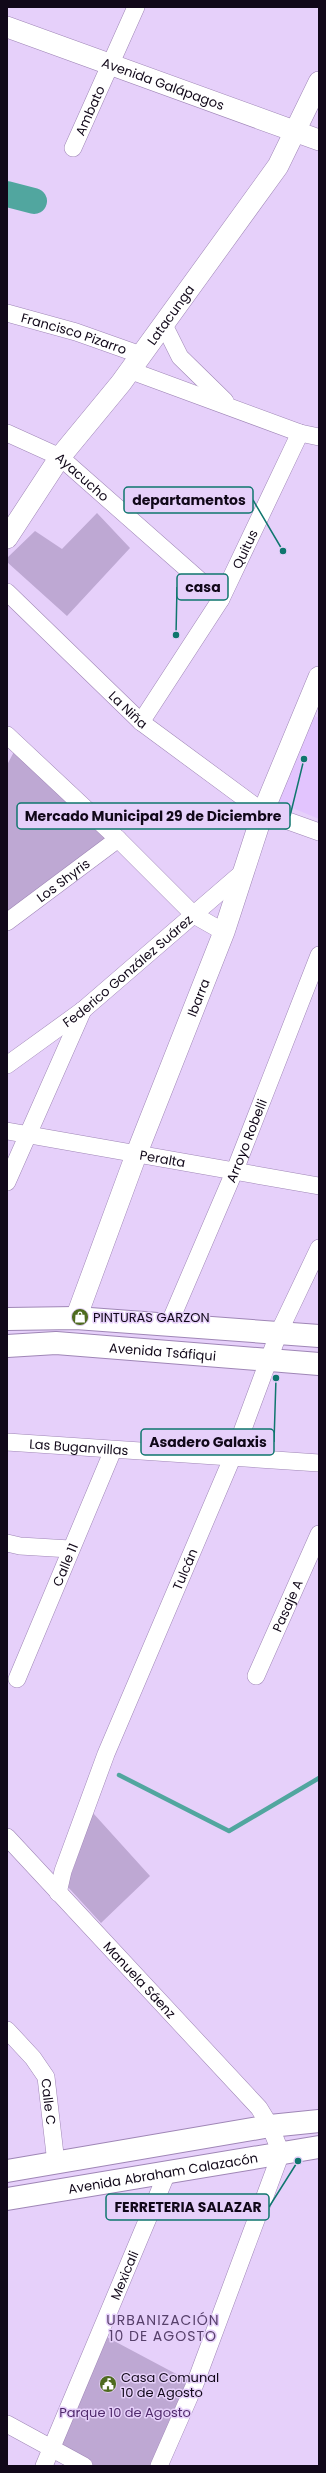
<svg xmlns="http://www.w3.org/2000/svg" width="326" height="2473" viewBox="0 0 326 2473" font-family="Poppins,sans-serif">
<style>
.built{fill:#e2c4fe}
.green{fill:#bea8d3}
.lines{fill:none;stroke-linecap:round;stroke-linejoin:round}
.stream{stroke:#51a69f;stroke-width:4.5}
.river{stroke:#51a69f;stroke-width:26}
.minor-casing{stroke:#9f86b6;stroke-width:18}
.tertiary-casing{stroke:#9f86b6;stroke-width:22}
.secondary-casing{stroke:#9f86b6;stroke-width:24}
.minor{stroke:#fff;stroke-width:17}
.tertiary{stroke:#fff;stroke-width:21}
.secondary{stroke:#fff;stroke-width:22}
.labels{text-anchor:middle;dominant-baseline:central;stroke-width:3;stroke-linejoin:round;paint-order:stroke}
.street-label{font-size:13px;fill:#110819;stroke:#e6d0fa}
.poi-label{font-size:13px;fill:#110819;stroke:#e6d0fa;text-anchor:start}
.park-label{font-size:13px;fill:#502a6c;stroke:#e6d0fa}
.neighbourhood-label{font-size:14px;letter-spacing:1px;fill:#57406b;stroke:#e6d0fa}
.leader{fill:none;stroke:#0f766e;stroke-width:1.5}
.callout-dot{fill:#0f766e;stroke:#e6d0fa;stroke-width:1.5}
.callout{fill:#e6d0fa;stroke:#0f766e;stroke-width:1.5}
.callout-label{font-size:14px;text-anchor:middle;font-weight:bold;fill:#110819}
</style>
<rect width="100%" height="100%" fill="#e6d0fa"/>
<path class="built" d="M312,715L319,718V819L271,799Z"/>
<path class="green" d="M97,513L130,548L67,616L7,562V558L35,531L62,549Z
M18,744L118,839L7,922V765Z
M93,1813L150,1876L101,1923L67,1886Z
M101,2334L195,2384L159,2466H84L51,2448Z"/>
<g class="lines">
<path class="stream" d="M119,1775L229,1831L319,1778"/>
<path class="river" d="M7,194L34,201"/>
<g class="minor-casing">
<g id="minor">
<path id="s1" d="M73,148L136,7"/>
<path id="s2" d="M7,313L76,332L141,355"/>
<path d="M164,325L180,357L225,401"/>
<path d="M129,370L300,433L319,437"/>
<path id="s3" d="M7,433L60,457L221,599"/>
<path id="s4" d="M7,592L141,722L263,812L319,832"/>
<path id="s5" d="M141,722L221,599L300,433"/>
<path d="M7,735L118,839L194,915L224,932"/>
<path id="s6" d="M7,922L118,839"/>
<path id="s7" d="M7,1065L83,1010L243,872"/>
<path id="s8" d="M7,1131L319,1186"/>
<path d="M7,1182L83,1010"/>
<path id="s9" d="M169,1324L235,1170L319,955"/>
<path id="s10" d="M7,1442L319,1463"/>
<path d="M7,1543L20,1546L70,1549"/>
<path id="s11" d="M256,1676L319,1534"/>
<path id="s12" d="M17,1679L113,1450"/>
<path id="s13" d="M7,1837L259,2108L270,2126L281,2153L195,2384L159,2466"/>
<path id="s14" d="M58,1893L63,1871L106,1754L233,1456L279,1332L319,1248"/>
<path id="s15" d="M7,2030L33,2058L46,2077L56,2163"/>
<path d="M7,2424L84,2466"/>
<path id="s16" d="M44,2466L167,2173"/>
</g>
</g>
<g class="tertiary-casing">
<g id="tertiary">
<path id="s17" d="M7,27L319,140"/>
<path id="s18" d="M7,538L60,457L121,383L278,166L319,82"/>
<path id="s19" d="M76,1318L136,1155L224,932L263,812L319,677"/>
</g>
</g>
<g class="secondary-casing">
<g id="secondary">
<path d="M7,1319L76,1318L319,1336"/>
<path id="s20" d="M7,1346L56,1343L319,1364"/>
<path d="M7,2171L270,2126L319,2121"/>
<path id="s21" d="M7,2199L319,2147"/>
</g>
</g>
<use href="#minor" class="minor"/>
<use href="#tertiary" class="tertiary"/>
<use href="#secondary" class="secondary"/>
</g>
<defs>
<g id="shop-disc" transform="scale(0.9)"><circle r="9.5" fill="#4e6b1f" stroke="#e6d0fa"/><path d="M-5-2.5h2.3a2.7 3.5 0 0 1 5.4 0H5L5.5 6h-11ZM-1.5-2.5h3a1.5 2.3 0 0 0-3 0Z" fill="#fff"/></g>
<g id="civic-disc" transform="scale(0.9)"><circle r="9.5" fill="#4e6b1f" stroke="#e6d0fa"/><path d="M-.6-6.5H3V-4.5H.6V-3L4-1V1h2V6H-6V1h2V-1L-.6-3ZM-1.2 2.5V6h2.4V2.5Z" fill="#fff"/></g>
</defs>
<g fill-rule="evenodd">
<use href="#shop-disc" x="80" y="1317"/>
<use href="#civic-disc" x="108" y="2384"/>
</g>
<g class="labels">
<g class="street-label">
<text stroke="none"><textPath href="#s17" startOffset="166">Avenida Galápagos</textPath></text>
<text stroke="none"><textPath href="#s1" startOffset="41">Ambato</textPath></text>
<text stroke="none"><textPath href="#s18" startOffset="277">Latacunga</textPath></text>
<text stroke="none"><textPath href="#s2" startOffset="70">Francisco Pizarro</textPath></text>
<text stroke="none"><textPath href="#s3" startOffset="88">Ayacucho</textPath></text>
<text stroke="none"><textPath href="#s5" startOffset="202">Quitus</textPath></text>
<text stroke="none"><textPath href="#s4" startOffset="169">La Niña</textPath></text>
<text stroke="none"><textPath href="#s6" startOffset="70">Los Shyris</textPath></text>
<text stroke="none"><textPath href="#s7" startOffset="153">Federico González Suárez</textPath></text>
<text stroke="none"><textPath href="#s19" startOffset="343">Ibarra</textPath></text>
<text stroke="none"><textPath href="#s9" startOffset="199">Arroyo Robelli</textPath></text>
<text stroke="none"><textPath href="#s8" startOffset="158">Peralta</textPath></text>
<text stroke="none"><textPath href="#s20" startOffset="156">Avenida Tsáfiqui</textPath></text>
<text stroke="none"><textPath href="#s10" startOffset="72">Las Buganvillas</textPath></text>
<text stroke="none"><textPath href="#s12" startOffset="124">Calle 11</textPath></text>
<text stroke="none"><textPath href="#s14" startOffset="348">Tulcán</textPath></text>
<text stroke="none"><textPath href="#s11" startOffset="77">Pasaje A</textPath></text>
<text stroke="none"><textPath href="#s13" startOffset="195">Manuela Sáenz</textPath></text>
<text stroke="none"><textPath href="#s15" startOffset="86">Calle C</textPath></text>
<text stroke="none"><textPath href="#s21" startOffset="158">Avenida Abraham Calazacón</textPath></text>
<text stroke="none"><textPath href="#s16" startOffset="207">Mexicali</textPath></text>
</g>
<g class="poi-label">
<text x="93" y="1317">PINTURAS GARZON</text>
<text x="121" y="2377">Casa Comunal<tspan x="121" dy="15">10 de Agosto</tspan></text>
</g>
<g class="park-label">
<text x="125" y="2412">Parque 10 de Agosto</text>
</g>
<g class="neighbourhood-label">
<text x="163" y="2320">URBANIZACIÓN<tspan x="163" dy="16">10 DE AGOSTO</tspan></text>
</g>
</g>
<path class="leader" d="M283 551L253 500M176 635L177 587M304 759L290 816M276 1378L274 1442M298 2161L269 2207"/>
<g class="callout-dot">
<circle cx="283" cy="551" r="4"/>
<circle cx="176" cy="635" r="4"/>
<circle cx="304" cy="759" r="4"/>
<circle cx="276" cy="1378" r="4"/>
<circle cx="298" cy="2161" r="4"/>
</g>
<g class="callout">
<rect x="124" y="487" width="129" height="26" rx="4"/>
<rect x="177" y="574" width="51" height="26" rx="4"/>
<rect x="17" y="803" width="273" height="26" rx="4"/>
<rect x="141" y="1429" width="133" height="26" rx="4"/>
<rect x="106" y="2194" width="163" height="26" rx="4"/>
</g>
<g class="callout-label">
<text x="189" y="505">departamentos</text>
<text x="203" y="592">casa</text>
<text x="153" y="821">Mercado Municipal 29 de Diciembre</text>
<text x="208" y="1447">Asadero Galaxis</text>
<text x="188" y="2212">FERRETERIA SALAZAR</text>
</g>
<rect width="326" height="2473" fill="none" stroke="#110819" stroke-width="16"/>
</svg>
